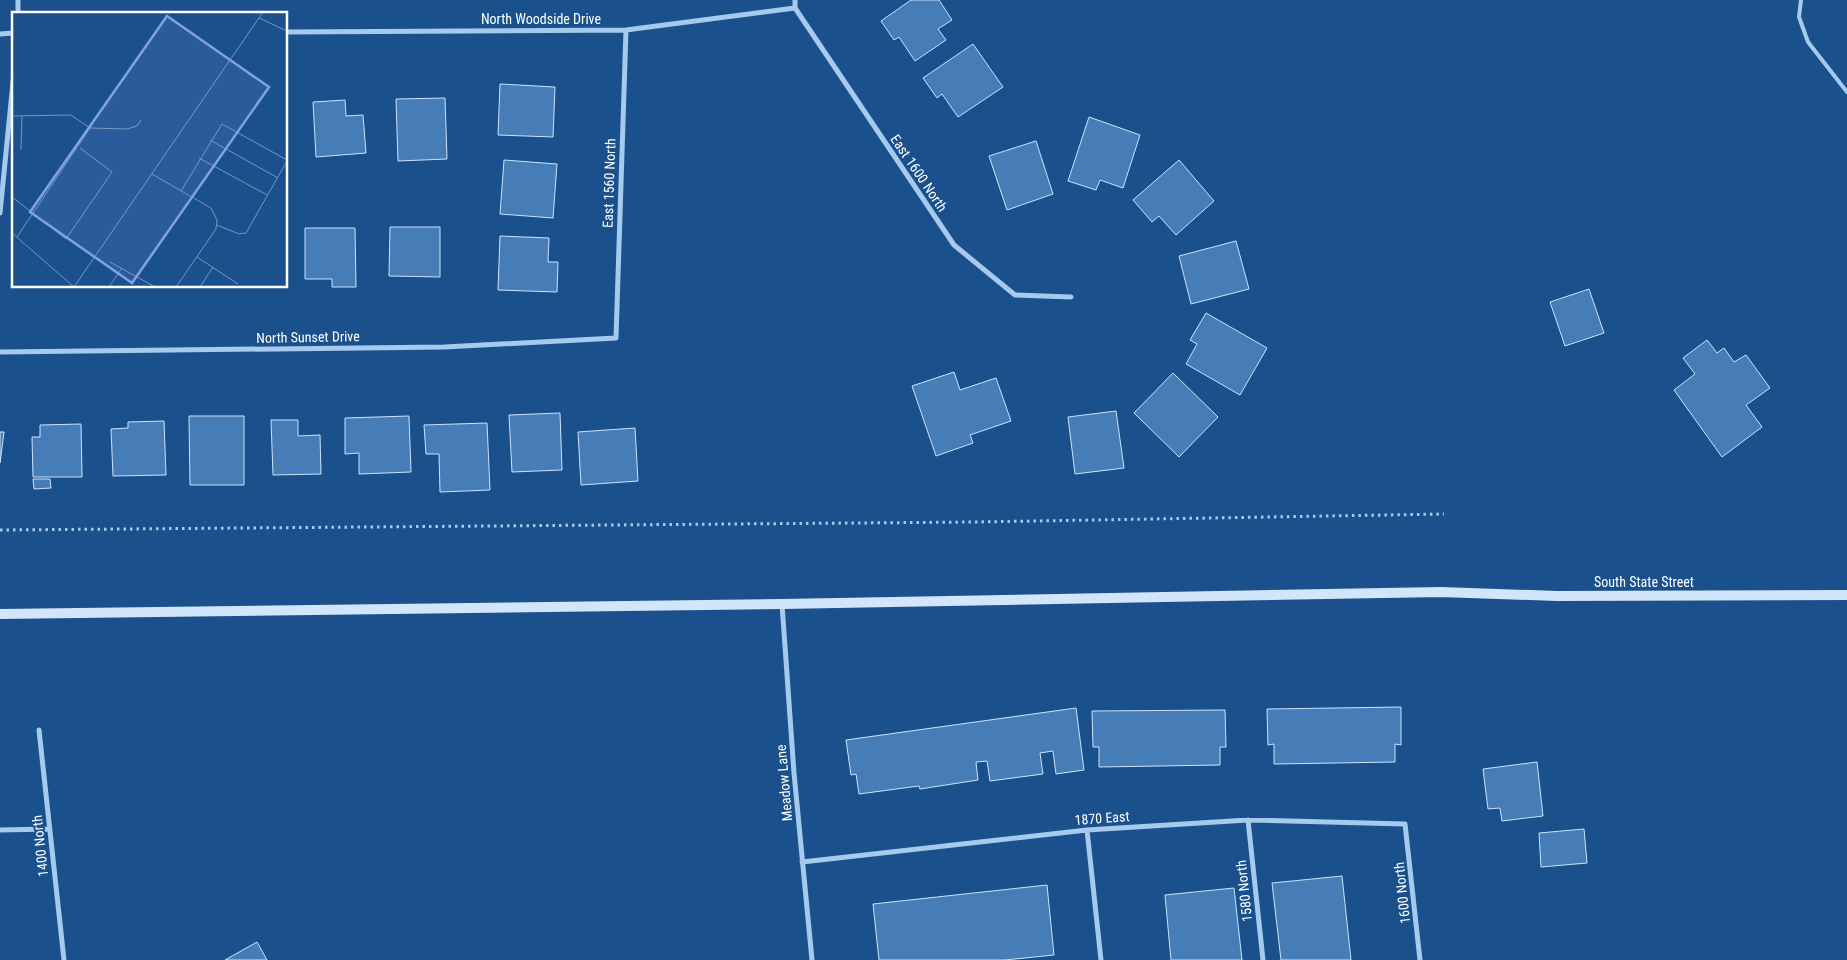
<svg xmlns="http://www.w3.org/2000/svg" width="1847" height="960" viewBox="0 0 1847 960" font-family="'Roboto Condensed',sans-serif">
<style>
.building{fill:#477db7;stroke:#cce3fa}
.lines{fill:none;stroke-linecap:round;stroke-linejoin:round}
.path{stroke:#a6c9ee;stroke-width:3;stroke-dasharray:2.5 4;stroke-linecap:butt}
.service{stroke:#a6c9ee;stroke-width:4}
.minor{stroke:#a6c9ee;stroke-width:5}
.secondary{stroke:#d3e5fa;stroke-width:10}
.labels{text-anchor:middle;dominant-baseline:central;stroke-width:4;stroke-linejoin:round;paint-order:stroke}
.street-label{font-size:14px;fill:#fff;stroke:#1a518d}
.inset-road{fill:none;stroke:#7697bb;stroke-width:1}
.view{fill:#839eea;fill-opacity:0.15;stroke:#839eea;stroke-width:2.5}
.inset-edge{fill:none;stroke:#fff;stroke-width:2.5}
</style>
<rect width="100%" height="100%" fill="#1a518d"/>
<path class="building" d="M911,0H939L952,20L938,29L946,40L915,61L899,37L894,40L881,21Z
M973,44L1003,87L958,117L942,94L937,98L923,78Z
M500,84L555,87L553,137L498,135Z
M445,98L447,159L398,161L396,99Z
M345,100L346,116L363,115L366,153L316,157L313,102Z
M1089,117L1140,135L1123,188L1100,180L1096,190L1068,181Z
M1036,141L1053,194L1007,210L989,156Z
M504,160L557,164L553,218L500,214Z
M1179,160L1214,201L1176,235L1159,216L1152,222L1133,200Z
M390,227H440V277L389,276Z
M305,228H355L356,287H332V279H305Z
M500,236L549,238L548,262H558L557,292L498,290Z
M1236,241L1249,289L1191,304L1179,256Z
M1589,289L1604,333L1565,346L1550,302Z
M1206,313L1267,348L1240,395L1186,364L1197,344L1190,340Z
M1707,340L1717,353L1724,348L1734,362L1746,355L1770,388L1746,405L1762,427L1722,457L1674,390L1695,374L1683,358Z
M954,372L960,390L996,378L1011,421L970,435L973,443L936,456L912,386Z
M1173,373L1218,417L1179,457L1134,413Z
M1116,411L1124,468L1075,474L1068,417Z
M560,413L562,470L512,472L509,415Z
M189,416H244V485H190Z
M409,416L411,472L359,474V453L345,454V418Z
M271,420H298V436L320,435L321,474L273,475Z
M164,421L166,475L113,476L111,429L128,428V422Z
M487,423L490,490L440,492L439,454H426L424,425Z
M81,424L82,477H33L32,437H40V425Z
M635,428L638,481L581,485L578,432Z
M0,432H4L0,463Z
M33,479H50L51,488L34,489Z
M1401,707V745L1395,744V762L1274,764V744L1268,745L1267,709Z
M1076,708L1084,770L1056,774L1053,751L1040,753L1043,774L990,781L987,761L976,762L978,780L920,789L919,786L859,794L856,774L851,775L846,740Z
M1225,710L1226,747H1220V765L1099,767V747H1093L1092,711Z
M1537,762L1543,816L1502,821L1500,808L1488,809L1483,769Z
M1584,829L1587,863L1541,867L1539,833Z
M1342,876L1351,960H1281L1272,883Z
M1047,885L1054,955L1005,960H879L873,904Z
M1234,888L1242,960H1171L1165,895Z
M257,942L267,960H225Z"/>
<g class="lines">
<path class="path" d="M0,530L976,522L1444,514"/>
<path class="service" d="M1801,0L1799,17L1808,42L1847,92"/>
<path class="minor" d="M18,0V14
M795,0V8L954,245L1015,295L1071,297
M286,32L626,30L795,8
M0,34L14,33
M0,213L14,72
M0,352L444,347L616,338L626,30
M782,604L794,773L812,960
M39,730L64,960
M1248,820L1263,960
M0,830L50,829
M1087,830L1101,960
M802,862L1087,830L1248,820L1405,824L1420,960"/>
<path class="secondary" d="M0,614L782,604L1441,592L1557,596L1847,595"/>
</g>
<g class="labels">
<g class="street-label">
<text x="541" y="19">North Woodside Drive</text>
<text transform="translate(919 173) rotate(56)">East 1600 North</text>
<text transform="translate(609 183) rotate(-88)">East 1560 North</text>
<text transform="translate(308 337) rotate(-1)">North Sunset Drive</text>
<text x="1644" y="582">South State Street</text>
<text transform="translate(784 783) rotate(-95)">Meadow Lane</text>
<text transform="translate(1102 818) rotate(-4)">1870 East</text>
<text transform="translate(40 846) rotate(-96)">1400 North</text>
<text transform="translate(1244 891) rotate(-96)">1580 North</text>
<text transform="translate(1402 893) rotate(-96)">1600 North</text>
</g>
</g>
<g transform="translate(12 12)">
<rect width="275" height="275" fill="#1a518d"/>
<path class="inset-road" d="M247,6L275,19M0,104L59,103L78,116L115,117L125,114L129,108M198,128L266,166M9,138L10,104M187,146L255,183M140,162L199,196L205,208L204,217L164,275M169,179L210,112L275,148M0,185L54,227L100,160L68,136M205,213L227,222L234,221L275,149M0,221L62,275M5,225L78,116M185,245L226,272M98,250L143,275M62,275L251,0M97,275L110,256M188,275L201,255"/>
<path class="view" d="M155,4L257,75L120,271L18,200Z"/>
<rect width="275" height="275" class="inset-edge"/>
</g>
</svg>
